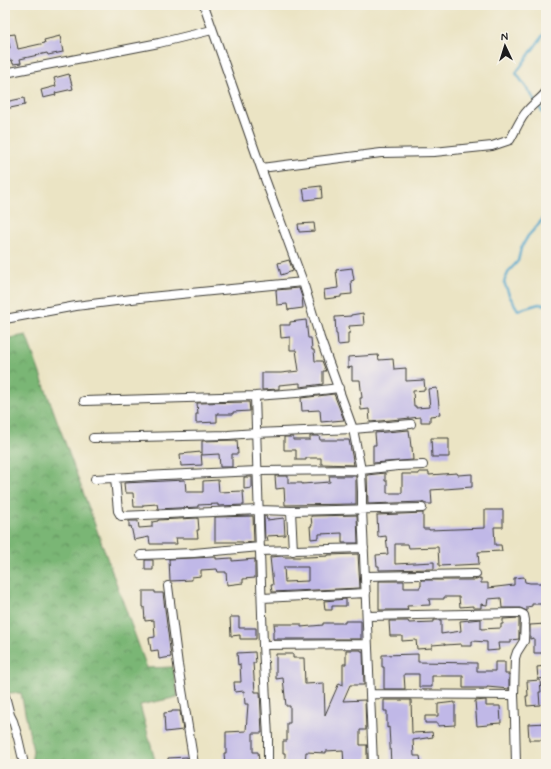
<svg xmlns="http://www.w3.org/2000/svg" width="551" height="769" viewBox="0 0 551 769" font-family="Mynerve,sans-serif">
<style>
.forest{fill:url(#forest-crowns);stroke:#4b6948}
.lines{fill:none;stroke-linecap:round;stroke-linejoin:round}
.stream{stroke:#4ea4ca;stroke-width:2.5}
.building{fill:#c0b8e7;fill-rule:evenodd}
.street-casing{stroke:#3b3a35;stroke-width:10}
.street{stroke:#fff;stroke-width:8}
</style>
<defs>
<pattern id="forest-crowns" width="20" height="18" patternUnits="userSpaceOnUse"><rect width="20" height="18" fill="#7ab675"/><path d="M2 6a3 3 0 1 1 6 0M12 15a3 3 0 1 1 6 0" fill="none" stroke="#63935f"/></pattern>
</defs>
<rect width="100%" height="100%" fill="#f7f3e8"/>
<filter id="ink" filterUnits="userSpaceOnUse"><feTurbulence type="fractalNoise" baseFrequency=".025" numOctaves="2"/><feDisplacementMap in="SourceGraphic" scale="8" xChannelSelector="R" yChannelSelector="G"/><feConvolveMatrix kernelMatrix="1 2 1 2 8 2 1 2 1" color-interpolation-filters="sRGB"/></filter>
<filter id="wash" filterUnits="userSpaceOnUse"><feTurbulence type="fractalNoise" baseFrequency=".012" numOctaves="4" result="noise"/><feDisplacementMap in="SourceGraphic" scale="16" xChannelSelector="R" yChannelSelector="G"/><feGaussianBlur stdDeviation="0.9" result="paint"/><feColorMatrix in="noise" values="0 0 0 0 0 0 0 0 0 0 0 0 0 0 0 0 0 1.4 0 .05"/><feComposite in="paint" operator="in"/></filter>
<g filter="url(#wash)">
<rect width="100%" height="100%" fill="#ebe4c4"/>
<path class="forest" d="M26,335L147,668L173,667L178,697L140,705L156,764H31L33,751L21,693H5V339Z"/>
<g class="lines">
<path class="stream" d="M546,31L516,73L533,97L546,118
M546,213L539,224L528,236L521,248L518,261L509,271L504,282L510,297L518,310L539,304L546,305"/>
</g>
<g id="blocks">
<path class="building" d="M15,34L18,49L45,43L44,40L60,36L63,52L48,55L47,53L20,59L21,63L13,64L12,60L5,61V49L10,48L7,35Z
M69,74L73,89L55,93L56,95L43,98L41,90L56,86L54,78Z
M24,98L25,105L5,109V102Z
M321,186L322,198L305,200L303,188Z
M314,223L315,231L299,232L298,224Z
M289,260L293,271L281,275L278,263Z
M352,268L354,280L351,281L352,294L341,295V297L325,299L324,290L338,288L336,270Z
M299,288L302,297L303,308L288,310L287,304L277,305L276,290Z
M363,313L364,325L349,326L350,333H348V344L338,345L337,334H336L335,317L351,316V315Z
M306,320L308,338H311L312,350H314L315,361H322L326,371H323V384L300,387V383L279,385V389L262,390V373H281L299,371L296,350H290V337L281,338L280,325H290V322Z
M378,355L379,360L393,359L394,369L406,368V381L424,380L425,390L413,391L414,406H416V408L430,407L428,389L437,388L440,415L430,416V422H421V417L370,422L369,409L361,410L360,398H362L360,380H352V367L348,368V357Z
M334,394L344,420L321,422L320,410L302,411L301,398Z
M249,402L250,411L233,412V414H217V422L196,423V414H198L197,403Z
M409,430L411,447H412L413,460L373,463V445H376L375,433Z
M310,436H319L320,440H349L354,465L321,464V458H306V460H296V450H284V437H293V440H310Z
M431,438H449V457H432Z
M237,440L238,454H232V467H220L219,454L202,455V441Z
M201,452L202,465L181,466L180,454Z
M419,472H429V475L457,473L458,475L472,474V487L431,490L432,504H426L422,502L368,504L367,475L385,473V481H387V493H402V474H419Z
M275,476H288V483H302V484L330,482L329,476H356V504L285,505L284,488L276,489Z
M244,477H252V488L244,489Z
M185,480L186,492H203V481L218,480L219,492L243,491L244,505L218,506V504L198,505V507L158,509L157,504L143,505V507H134L133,493H125L124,483Z
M485,510H503V527H494L495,545H501L502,551L478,552L479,564L439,566L438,547L409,548L408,544H395V564L434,562V569L379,570V566H377L376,555L388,554L386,536L378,537L377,515L423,513V529H429V530L485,528Z
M357,515L358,543H342V533L319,534V538L311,539L310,526H312L311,516Z
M253,516L254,542L245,543H243V542H215V517Z
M264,516H266L267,520L284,518L285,535L267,536L268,541H265Z
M198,518L199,530H197L198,538H176L177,544H150L149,537L134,540L131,526L129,527V521H138L139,528L152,527V522L158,521V520Z
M358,554L360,588L272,592L271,585H273L270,557L283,556V557H307L328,556V555ZM284,567H308V581L285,582Z
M216,557V559L232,558V561L255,559V578L243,579V583L227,585L226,572H218L217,569L201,570V576L192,577V580L170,581L169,559Z
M145,560H153V570H145Z
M524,577L525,582L530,583H546V592H544V604H532V606L527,607V611L520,608H502L501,598L488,599L487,605L481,604V608H473V606L460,607L459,597H444V599H429L430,605L407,606L408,610H379V581H404V588H420V586H421V580H476L481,578V583H488V588L514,585V578Z
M143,591H155V593H163L171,657L159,659L158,650L151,651L149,638L155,637L154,622V620L145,621L144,607H143Z
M346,599V606H332V610H325L324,601Z
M230,617H239V628H256V639H240V635L231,636Z
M519,618V639L511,640V643H498L499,650L487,651V642L472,641V646H461V644L445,645V644L432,645V648L417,649L416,640L402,641V636H390L389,621H408L409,623L434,622V620H441V634L461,631L460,621L481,619V629L501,628V624H503V619Z
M345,621H361V639H273V631H275L274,624H301V627L323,625V623H345Z
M546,624V653H534V638L530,639V625Z
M346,650H361V651H363L364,685H350L343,701L365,700L366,730H360V745H367V764H344L343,750L326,751V753L306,752L305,764H285V753H283V741H287V723H290V706H286L283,678L276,679V654H293V658H304L305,684L324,683L325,715L339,683L343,685V664H346Z
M255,652L256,663H253L255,692H260L262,733H253V752H258L259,761L245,762V764H225L224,753H226V732L246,731L248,704H245L244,691L235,692L234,682H241L240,664L238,665L237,653Z
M418,654V662L477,663V671H495V662H505V674H509V689L487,687V688H463V676H432V687H419V674H404L405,689H384V667H382V655Z
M546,666V678L538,679L537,667Z
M540,680L541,692H539L540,705L527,706L526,696H528L527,681Z
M384,700H411L412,733L432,732L433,737L413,740L414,756H420L421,763L410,764H391L389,727L387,728V711H384Z
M486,700V706H500L501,723L488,724V725L477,726L475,701Z
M455,702V725L438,726V723H425V716H438V704Z
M172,711H180L183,730L165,732L164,713L172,712Z
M546,723V740H529L528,724Z
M187,757L188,764H168V758Z"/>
</g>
</g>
<g filter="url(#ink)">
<use href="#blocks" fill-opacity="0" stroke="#3b3a35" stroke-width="1"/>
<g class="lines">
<g class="street-casing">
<path id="street" d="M204,5L261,168L303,282L320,338L353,429L361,470L362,492V509L373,764
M5,73L159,43L212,30
M261,168L381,153L434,152L492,146L510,140C516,130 520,118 528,110C534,103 541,99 546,92
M5,319L76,306L140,298L303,282
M255,396L263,645L268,737V764
M84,401L255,396L297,393L339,388
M93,438L228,435L256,433L353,429L411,424
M115,478L118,511L121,516L259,510L291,511L422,508
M95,479L164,475L258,471L361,470L398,466L423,465
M291,511L293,551
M260,551L364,548
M141,555L194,553L260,547
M365,576L476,574
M168,586L178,665L194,764
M262,598L366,593
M367,616L517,613H520L524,615L525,620L524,641L517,652L515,658L514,695L515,720L516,764
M263,645L367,644
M370,694L514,695
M5,696L10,715L13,721L18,738L24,764"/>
</g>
<use href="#street" class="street"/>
</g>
</g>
<rect width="551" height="769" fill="none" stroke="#f7f3e8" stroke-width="20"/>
<g transform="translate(505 46) rotate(356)" stroke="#f7f3e8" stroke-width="3" paint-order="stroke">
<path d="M0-3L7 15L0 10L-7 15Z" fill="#1c1c1c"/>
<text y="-6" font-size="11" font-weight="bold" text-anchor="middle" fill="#1c1c1c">N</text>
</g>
</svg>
